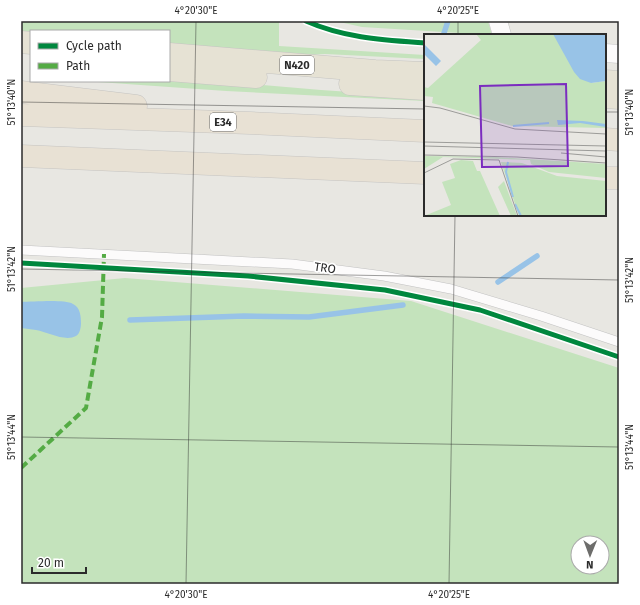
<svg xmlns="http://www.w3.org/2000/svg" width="640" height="605" viewBox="0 0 640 605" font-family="'Fira Sans',sans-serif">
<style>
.green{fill:#c4e3bc;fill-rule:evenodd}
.water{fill:#98c3e7}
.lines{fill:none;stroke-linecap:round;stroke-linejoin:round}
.stream{stroke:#98c3e7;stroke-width:5.5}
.service-casing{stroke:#c2c2c2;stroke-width:10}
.minor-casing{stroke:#c2c2c2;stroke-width:19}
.trunk-casing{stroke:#c5c4c2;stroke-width:23}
.motorway-casing{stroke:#c5c4c2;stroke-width:23}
.service{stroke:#fcfbfb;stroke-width:9}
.minor{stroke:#fcfbfb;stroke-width:18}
.trunk{stroke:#e6e2d4;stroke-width:22}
.motorway{stroke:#e8e1d4;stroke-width:22}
.quiet{stroke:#54ab44;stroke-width:4;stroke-dasharray:8 4;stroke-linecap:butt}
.cycleway-casing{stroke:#fff;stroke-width:8}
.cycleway{stroke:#00873e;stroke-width:5}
.ticks{fill:none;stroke:#2b2b2b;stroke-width:1;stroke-opacity:0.45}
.labels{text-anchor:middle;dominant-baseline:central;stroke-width:3.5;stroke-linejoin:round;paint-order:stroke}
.shield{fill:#fff;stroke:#6b6b6b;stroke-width:1}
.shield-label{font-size:11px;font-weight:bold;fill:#2b2b2b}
.street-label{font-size:12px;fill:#2b2b2b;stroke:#fff}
.inset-river{fill:none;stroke:#98c3e7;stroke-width:2}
.inset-road{fill:none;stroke:#9c9c99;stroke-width:1}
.view{fill:#7b2cbf;fill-opacity:0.15;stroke:#7b2cbf;stroke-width:2}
.inset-edge{fill:none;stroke:#2b2b2b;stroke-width:2}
.neatline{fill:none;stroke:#2b2b2b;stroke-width:1.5}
.ticks-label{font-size:10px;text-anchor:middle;fill:#2b2b2b}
</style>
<rect width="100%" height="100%" fill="#e8e7e2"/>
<path class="green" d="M21,21H279V46L425,55V59L325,54L290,56L169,46V31H31V35L21,34Z
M335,21H488L492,35L362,27Z
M169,77L321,90L425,97V101L226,91L84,81H169Z
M125,278L411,301L619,368V584H21V288ZM578,543H602V567H578Z"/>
<path class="water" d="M21,302C33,302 64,299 73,304C80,307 81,316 81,323C81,327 80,334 76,336C65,342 48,332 36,330C31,329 26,329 21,328Z"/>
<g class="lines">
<path class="stream" d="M444,33L448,21
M498,282L537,256
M130,320L244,316L309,317L403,305"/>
<g class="service-casing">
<path id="service" d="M21,250L292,264L384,276L451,289L541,316L619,342"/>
</g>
<g class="minor-casing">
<path id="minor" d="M498,21L502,35
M605,53L619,54"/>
</g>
<g class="trunk-casing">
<path id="trunk" d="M21,42L31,43
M169,54L375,71L425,73
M169,70L256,77
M605,81L619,82
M350,84L425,89
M605,97L619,98"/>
</g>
<g class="motorway-casing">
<path id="motorway" d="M21,92L136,106
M21,115L250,123L425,131
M605,139L619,140
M21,156L425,173
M605,178H619"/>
</g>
<use href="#service" class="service"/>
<use href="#minor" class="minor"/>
<use href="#trunk" class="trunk"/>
<use href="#motorway" class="motorway"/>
<path class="quiet" d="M21,468L86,408L102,317L104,254"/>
<g class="cycleway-casing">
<path id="cycleway" d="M306,21C344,38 384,40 425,43
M21,263L248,276L385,290L480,310L619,357"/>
</g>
<use href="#cycleway" class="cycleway"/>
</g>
<path class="ticks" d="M458,35V21M21,102L425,109M605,112H619M21,269L619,280M21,437L619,447M186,584L196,21M449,584L455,215"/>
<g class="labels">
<g class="shield">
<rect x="280" y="56" width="34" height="18" rx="3"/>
<rect x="210" y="113" width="26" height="18" rx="3"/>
</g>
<g class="shield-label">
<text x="297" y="65">N420</text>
<text x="223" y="122">E34</text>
</g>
<g class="street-label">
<text transform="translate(325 268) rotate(8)">TRO</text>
</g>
</g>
<g transform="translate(424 34)">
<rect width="182" height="182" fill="#e8e7e2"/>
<path d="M52,0H129L167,49L182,47V94L88,92L8,69L9,63L0,62V53L4,54L57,6ZM0,122L71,123L182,130V144L125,138L107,130L106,126L19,123L0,135ZM37,126L49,127L53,137H56L76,182H0L27,171L18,148L31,144L26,130ZM77,128L98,129L133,142L182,147V182H95ZM80,147L93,182H87L74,153Z" fill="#c4e3bc"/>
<path d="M129,0H182V47L167,49L156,45L150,38ZM0,10L17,27L12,32L0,20ZM133,86L159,87L182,90V93L156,89L134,91Z" fill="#98c3e7"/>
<path class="inset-river" d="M89,92L125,89M84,128L82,138L89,163M91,170L97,182"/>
<path class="inset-road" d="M0,72L16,74L91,95L182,100M0,108L182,112M0,112L182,117M137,119L182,123M0,121L93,123L182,129M0,139L29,125L75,126L94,182"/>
<path class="view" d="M142,50L144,132L58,133L56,52Z"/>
<rect width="182" height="182" class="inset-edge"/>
</g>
<rect width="640" height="605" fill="none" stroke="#ffffff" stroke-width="44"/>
<rect x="30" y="30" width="140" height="52" fill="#ffffff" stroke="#aaaaaa"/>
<rect x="38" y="43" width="20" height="6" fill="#00873e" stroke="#aaaaaa"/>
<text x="66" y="50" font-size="12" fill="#2b2b2b">Cycle path</text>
<rect x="38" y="63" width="20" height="6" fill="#54ab44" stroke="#aaaaaa"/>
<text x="66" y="70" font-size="12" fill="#2b2b2b">Path</text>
<g transform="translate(590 555) rotate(181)"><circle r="19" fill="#ffffff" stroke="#aaaaaa"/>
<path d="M0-3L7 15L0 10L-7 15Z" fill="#6d6d6b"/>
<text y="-6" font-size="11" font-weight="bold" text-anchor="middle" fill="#2b2b2b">N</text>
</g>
<path d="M32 567v6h54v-6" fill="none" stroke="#2b2b2b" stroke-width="2"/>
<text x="38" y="567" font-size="12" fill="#2b2b2b" stroke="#ffffff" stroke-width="3" paint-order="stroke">20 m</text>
<rect x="22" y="22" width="596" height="561" class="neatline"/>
<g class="ticks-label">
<text x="196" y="14">4°20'30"E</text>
<text x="458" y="14">4°20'25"E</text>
<text transform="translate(11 102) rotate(-90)" y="4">51°13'40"N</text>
<text transform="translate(629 112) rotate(-90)" y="4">51°13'40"N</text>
<text transform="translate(11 269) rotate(-90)" y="4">51°13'42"N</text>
<text transform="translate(629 280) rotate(-90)" y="4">51°13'42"N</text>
<text transform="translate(11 437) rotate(-90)" y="4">51°13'44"N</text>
<text transform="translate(629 447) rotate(-90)" y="4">51°13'44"N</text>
<text x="186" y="598">4°20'30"E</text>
<text x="449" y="598">4°20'25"E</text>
</g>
</svg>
